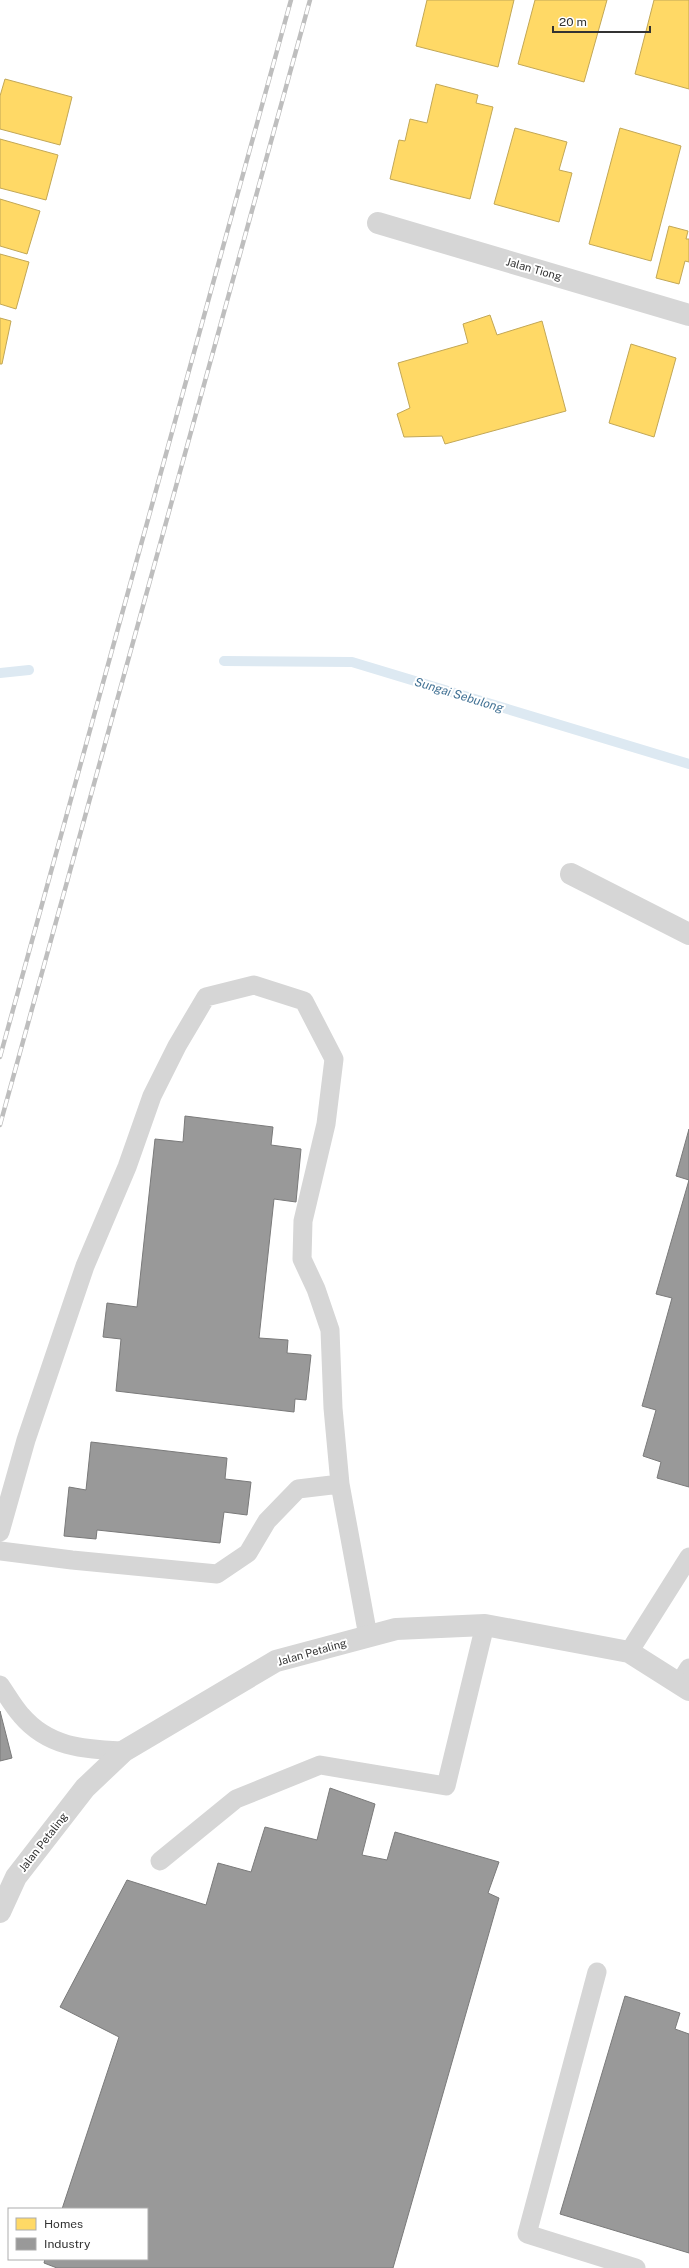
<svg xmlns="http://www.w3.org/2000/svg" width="689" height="2268" viewBox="0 0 689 2268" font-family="'Public Sans',sans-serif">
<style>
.homes{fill:#ffd966;stroke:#c2a756}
.industry{fill:#999;stroke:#7a7a7a}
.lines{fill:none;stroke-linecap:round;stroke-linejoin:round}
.stream{stroke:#dde9f2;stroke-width:10}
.lane{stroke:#d6d6d6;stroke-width:19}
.street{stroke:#d6d6d6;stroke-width:22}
.rail-casing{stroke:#bebebe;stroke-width:4.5}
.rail{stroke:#fff;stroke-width:3;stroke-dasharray:9;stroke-linecap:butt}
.labels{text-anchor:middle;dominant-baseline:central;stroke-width:4;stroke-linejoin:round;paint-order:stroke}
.street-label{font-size:11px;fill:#323232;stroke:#fff}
.water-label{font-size:12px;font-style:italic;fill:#417194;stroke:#fff}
</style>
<rect width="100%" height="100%" fill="#fff"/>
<path class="homes" d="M427,0H514L498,67L416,46Z
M535,0H607L584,82L518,64Z
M654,0H689V89L635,74Z
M5,79L72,97L60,145L0,129V96Z
M436,84L478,95L476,103L493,107L470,199L390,179L399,140L405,141L410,119L427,123Z
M515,128L567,142L559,170L572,173L559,222L494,204Z
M620,128L681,146L651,261L589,244Z
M0,139L58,155L46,200L0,188Z
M0,199L40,211L27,254L0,246Z
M669,226L688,231L686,239H689V262L685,261L679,284L656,278Z
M0,254L29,262L16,309L0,304Z
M490,315L497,335L542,321L566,411L445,444L442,436L404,437L397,414L410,408L398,363L468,343L463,324Z
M0,318L11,321L2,364H0Z
M631,344L676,358L654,437L609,423Z"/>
<path class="industry" d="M185,1116L273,1127L271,1145L301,1149L296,1202L274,1199L259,1338L288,1340L287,1353L311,1355L306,1400L295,1399L294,1412L116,1391L121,1339L103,1337L107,1303L137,1307L155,1139L183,1142Z
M689,1129V1487L657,1478L661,1462L643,1456L656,1410L642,1406L672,1298L656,1294L689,1180L676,1176Z
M91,1442L227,1458L225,1479L251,1482L247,1515L224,1512L220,1543L97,1530L96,1539L64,1536L69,1487L86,1490Z
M0,1711L12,1758L0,1761Z
M330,1788L375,1804L362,1855L387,1860L395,1832L499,1862L488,1893L499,1898L393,2268H57L44,2263L45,2259H147V2209H62L119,2037L60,2007L127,1880L206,1905L218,1863L251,1872L265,1827L317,1840Z
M625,1996L680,2013L675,2029L689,2034V2253L560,2214Z"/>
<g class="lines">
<path class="stream" d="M224,661L352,662L689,764
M0,673L29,670"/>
<path class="lane" d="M0,1532L26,1440L85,1266L127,1167L152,1096L177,1046L206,997L254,985L304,1001L334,1059L326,1124L303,1221L302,1259L316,1289L330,1330L333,1408L340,1484L368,1636
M0,1551L72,1560L217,1574L248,1553L267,1521L298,1489L340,1484
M629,1652L689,1557
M679,1684L689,1668
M0,1685C7,1695 13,1706 21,1715C49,1748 84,1749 124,1751
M160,1861L236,1799L320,1765L446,1786L485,1625
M597,1972L527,2234L636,2268"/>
<path class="street" d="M378,223L689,315
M571,874L689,934
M0,1912L16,1877L85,1788L124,1751L276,1661L396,1629L485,1625L629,1652L689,1690"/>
<g class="rail-casing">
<path id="rail" d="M0,1057L291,0
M0,1125L310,0"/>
</g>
<use href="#rail" class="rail"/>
</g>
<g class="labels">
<g class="street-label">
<text transform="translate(534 269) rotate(16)">Jalan Tiong</text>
<text transform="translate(312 1652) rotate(-16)">Jalan Petaling</text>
<text transform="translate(43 1842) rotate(-52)">Jalan Petaling</text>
</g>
<g class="water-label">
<text transform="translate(459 695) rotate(17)">Sungai Sebulong</text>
</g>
</g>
<rect x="8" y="2208" width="140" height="52" fill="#ffffff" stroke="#adadad"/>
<rect x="16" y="2218" width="20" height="12" fill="#ffd966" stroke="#adadad"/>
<text x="44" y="2228" font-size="12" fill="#323232">Homes</text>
<rect x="16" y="2238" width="20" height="12" fill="#999999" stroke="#adadad"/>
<text x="44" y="2248" font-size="12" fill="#323232">Industry</text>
<path d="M553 26v6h97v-6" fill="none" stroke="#323232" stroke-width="2"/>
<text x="559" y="26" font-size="12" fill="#323232" stroke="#ffffff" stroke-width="3" paint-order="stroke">20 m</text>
</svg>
